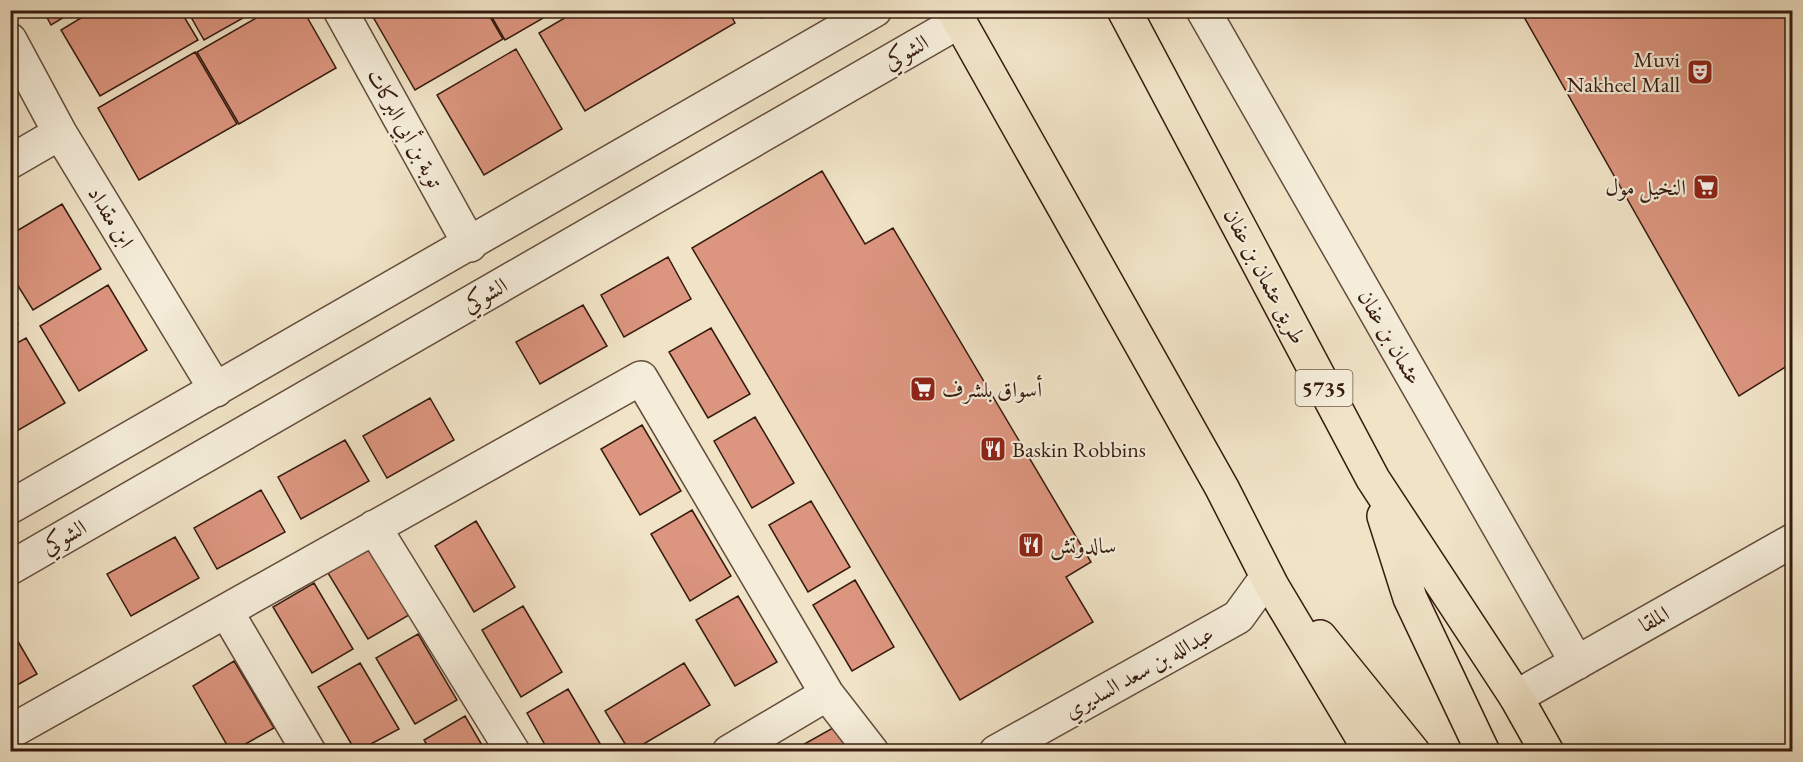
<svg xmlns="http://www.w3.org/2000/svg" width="1803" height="762" viewBox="0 0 1803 762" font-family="'EB Garamond',Amiri,serif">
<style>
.building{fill:#dc957f;stroke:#361b0f;stroke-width:1.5}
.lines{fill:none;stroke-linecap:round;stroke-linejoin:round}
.minor-casing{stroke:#644d3d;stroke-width:36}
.major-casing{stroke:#361b0f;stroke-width:36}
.minor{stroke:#f5edda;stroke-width:33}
.major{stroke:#f0e3c6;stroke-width:33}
.labels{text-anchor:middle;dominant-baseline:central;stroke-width:4.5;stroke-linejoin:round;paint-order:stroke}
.shield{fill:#f5edda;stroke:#6f5a4c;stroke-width:1.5}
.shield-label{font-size:21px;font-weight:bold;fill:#361b0f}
.street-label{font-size:22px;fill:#361b0f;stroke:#f5edda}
.poi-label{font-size:22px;fill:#361b0f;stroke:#f5edda;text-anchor:start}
</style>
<rect width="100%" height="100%" fill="#f0e3c6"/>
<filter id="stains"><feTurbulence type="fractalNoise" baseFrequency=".00333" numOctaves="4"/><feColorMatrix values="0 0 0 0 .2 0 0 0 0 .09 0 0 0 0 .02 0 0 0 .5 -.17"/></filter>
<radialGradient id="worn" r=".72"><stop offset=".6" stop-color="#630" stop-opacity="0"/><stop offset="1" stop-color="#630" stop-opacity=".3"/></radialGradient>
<path class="building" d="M43,10H76L51,25Z
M94,10H180L198,40L100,96L61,30Z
M187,10H257L204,40Z
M270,10H303L336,68L239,124L197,52Z
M369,10H486L503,39L415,90Z
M488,10H557L505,40Z
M578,10H728L735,23L585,111L539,33Z
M757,10H774L762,18Z
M1520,10H1792V363L1739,396Z
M516,49L562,129L484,175L437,95Z
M195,52L237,124L139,180L98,108Z
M822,171L865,244L893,228L1091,562L1066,577L1093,622L960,700L692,248Z
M62,204L101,269L33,310L10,273V235Z
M668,257L691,299L624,337L601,295Z
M108,285L147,350L79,391L40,326Z
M583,305L607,346L540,384L516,342Z
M10,311L18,324L10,329Z
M711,328L750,394L708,418L669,352Z
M26,338L65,403L10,435V347Z
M430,398L454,440L387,478L363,436Z
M755,417L794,483L752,508L714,441Z
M642,425L681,491L640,515L601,449Z
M345,440L369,481L301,519L278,477Z
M261,490L285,532L217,569L194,528Z
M811,501L850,567L808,592L769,525Z
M692,510L731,576L690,601L651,534Z
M476,521L515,587L474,612L435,546Z
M175,537L199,578L131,616L107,574Z
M370,549L409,615L368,639L328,573Z
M855,580L894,647L852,671L813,605Z
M314,583L353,649L312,673L273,607Z
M738,596L777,662L735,686L696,620Z
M523,606L562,672L521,697L482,630Z
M13,633L37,674L10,689V634Z
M418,634L457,700L415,724L376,658Z
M234,661L274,728L231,752L193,686Z
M360,663L399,729L356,752L318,687Z
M684,663L710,705L630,752L605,711Z
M568,689L605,752H549L527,713Z
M465,716L486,752H431L424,740Z
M840,724L855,752H790Z"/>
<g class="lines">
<g class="minor-casing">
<path id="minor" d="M340,10L470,245
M1203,10L1577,663
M10,40L60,133L216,390
M10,162L60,133
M10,507L875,10
M374,527L513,752
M10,568L960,21
M226,611L309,752
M1516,697L1792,541
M10,732L641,378L827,694L872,752
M729,752L827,694
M996,752L1238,617L1267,577"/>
</g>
<g class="major-casing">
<path id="major" d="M953,10L1222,488L1272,586L1371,752
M1124,10L1373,479L1516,697L1547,752
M1384,516L1410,598L1483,752
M1320,637L1413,752"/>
</g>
<use href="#minor" class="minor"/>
<use href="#major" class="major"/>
</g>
<defs>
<g id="theatre-square" transform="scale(1.35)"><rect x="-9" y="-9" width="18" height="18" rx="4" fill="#8f2418" stroke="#f5edda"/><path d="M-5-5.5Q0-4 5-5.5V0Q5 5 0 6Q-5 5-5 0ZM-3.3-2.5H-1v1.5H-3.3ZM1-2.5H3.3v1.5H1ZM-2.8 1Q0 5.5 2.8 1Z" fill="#fff"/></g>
<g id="supermarket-square" transform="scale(1.35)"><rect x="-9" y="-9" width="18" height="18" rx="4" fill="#8f2418" stroke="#f5edda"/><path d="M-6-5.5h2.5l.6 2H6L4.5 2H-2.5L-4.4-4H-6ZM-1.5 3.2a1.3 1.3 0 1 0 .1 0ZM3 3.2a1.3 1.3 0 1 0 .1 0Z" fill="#fff"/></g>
<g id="restaurant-square" transform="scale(1.35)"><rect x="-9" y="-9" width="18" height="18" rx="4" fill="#8f2418" stroke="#f5edda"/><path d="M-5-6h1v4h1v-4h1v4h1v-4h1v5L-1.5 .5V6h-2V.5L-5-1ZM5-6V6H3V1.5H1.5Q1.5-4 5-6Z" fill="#fff"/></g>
</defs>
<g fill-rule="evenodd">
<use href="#theatre-square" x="1700" y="72"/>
<use href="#supermarket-square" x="1706" y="187"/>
<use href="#supermarket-square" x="923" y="389"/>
<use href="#restaurant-square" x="993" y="449"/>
<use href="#restaurant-square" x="1031" y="545"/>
</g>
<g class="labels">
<rect class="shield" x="1295.5" y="370" width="57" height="36" rx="4.5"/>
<g class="shield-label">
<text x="1324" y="388">5735</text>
</g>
<g class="street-label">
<text transform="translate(906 52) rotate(-30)">الشوكي</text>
<text transform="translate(405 128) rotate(61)">توبة بن أبي البركات</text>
<text transform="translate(111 217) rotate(59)">ابن مقداد</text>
<text transform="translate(1265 276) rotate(62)">طريق عثمان بن عفان</text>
<text transform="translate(485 295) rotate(-30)">الشوكي</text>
<text transform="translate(1390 337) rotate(60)">عثمان بن عفان</text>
<text transform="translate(64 537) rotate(-30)">الشوكي</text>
<text transform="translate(1654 619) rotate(-29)">الملقا</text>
<text transform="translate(1139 672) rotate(-29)">عبدالله بن سعد السديري</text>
</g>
<g class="poi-label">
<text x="1680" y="59" text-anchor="end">Muvi<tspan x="1680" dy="25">Nakheel Mall</tspan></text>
<text x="1686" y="187" text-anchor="end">النخيل مول</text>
<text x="942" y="389">أسواق بلشرف</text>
<text x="1012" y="449">Baskin Robbins</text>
<text x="1050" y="545">سالدوتش</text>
</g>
</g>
<rect width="1803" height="762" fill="none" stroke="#f0e3c6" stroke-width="36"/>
<rect x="12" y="12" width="1779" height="738" fill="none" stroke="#361b0f" stroke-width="3"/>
<rect x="18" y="18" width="1767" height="726" fill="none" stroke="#361b0f" stroke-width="1.5"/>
<rect width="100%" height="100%" filter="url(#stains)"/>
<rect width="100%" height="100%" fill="url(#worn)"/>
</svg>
